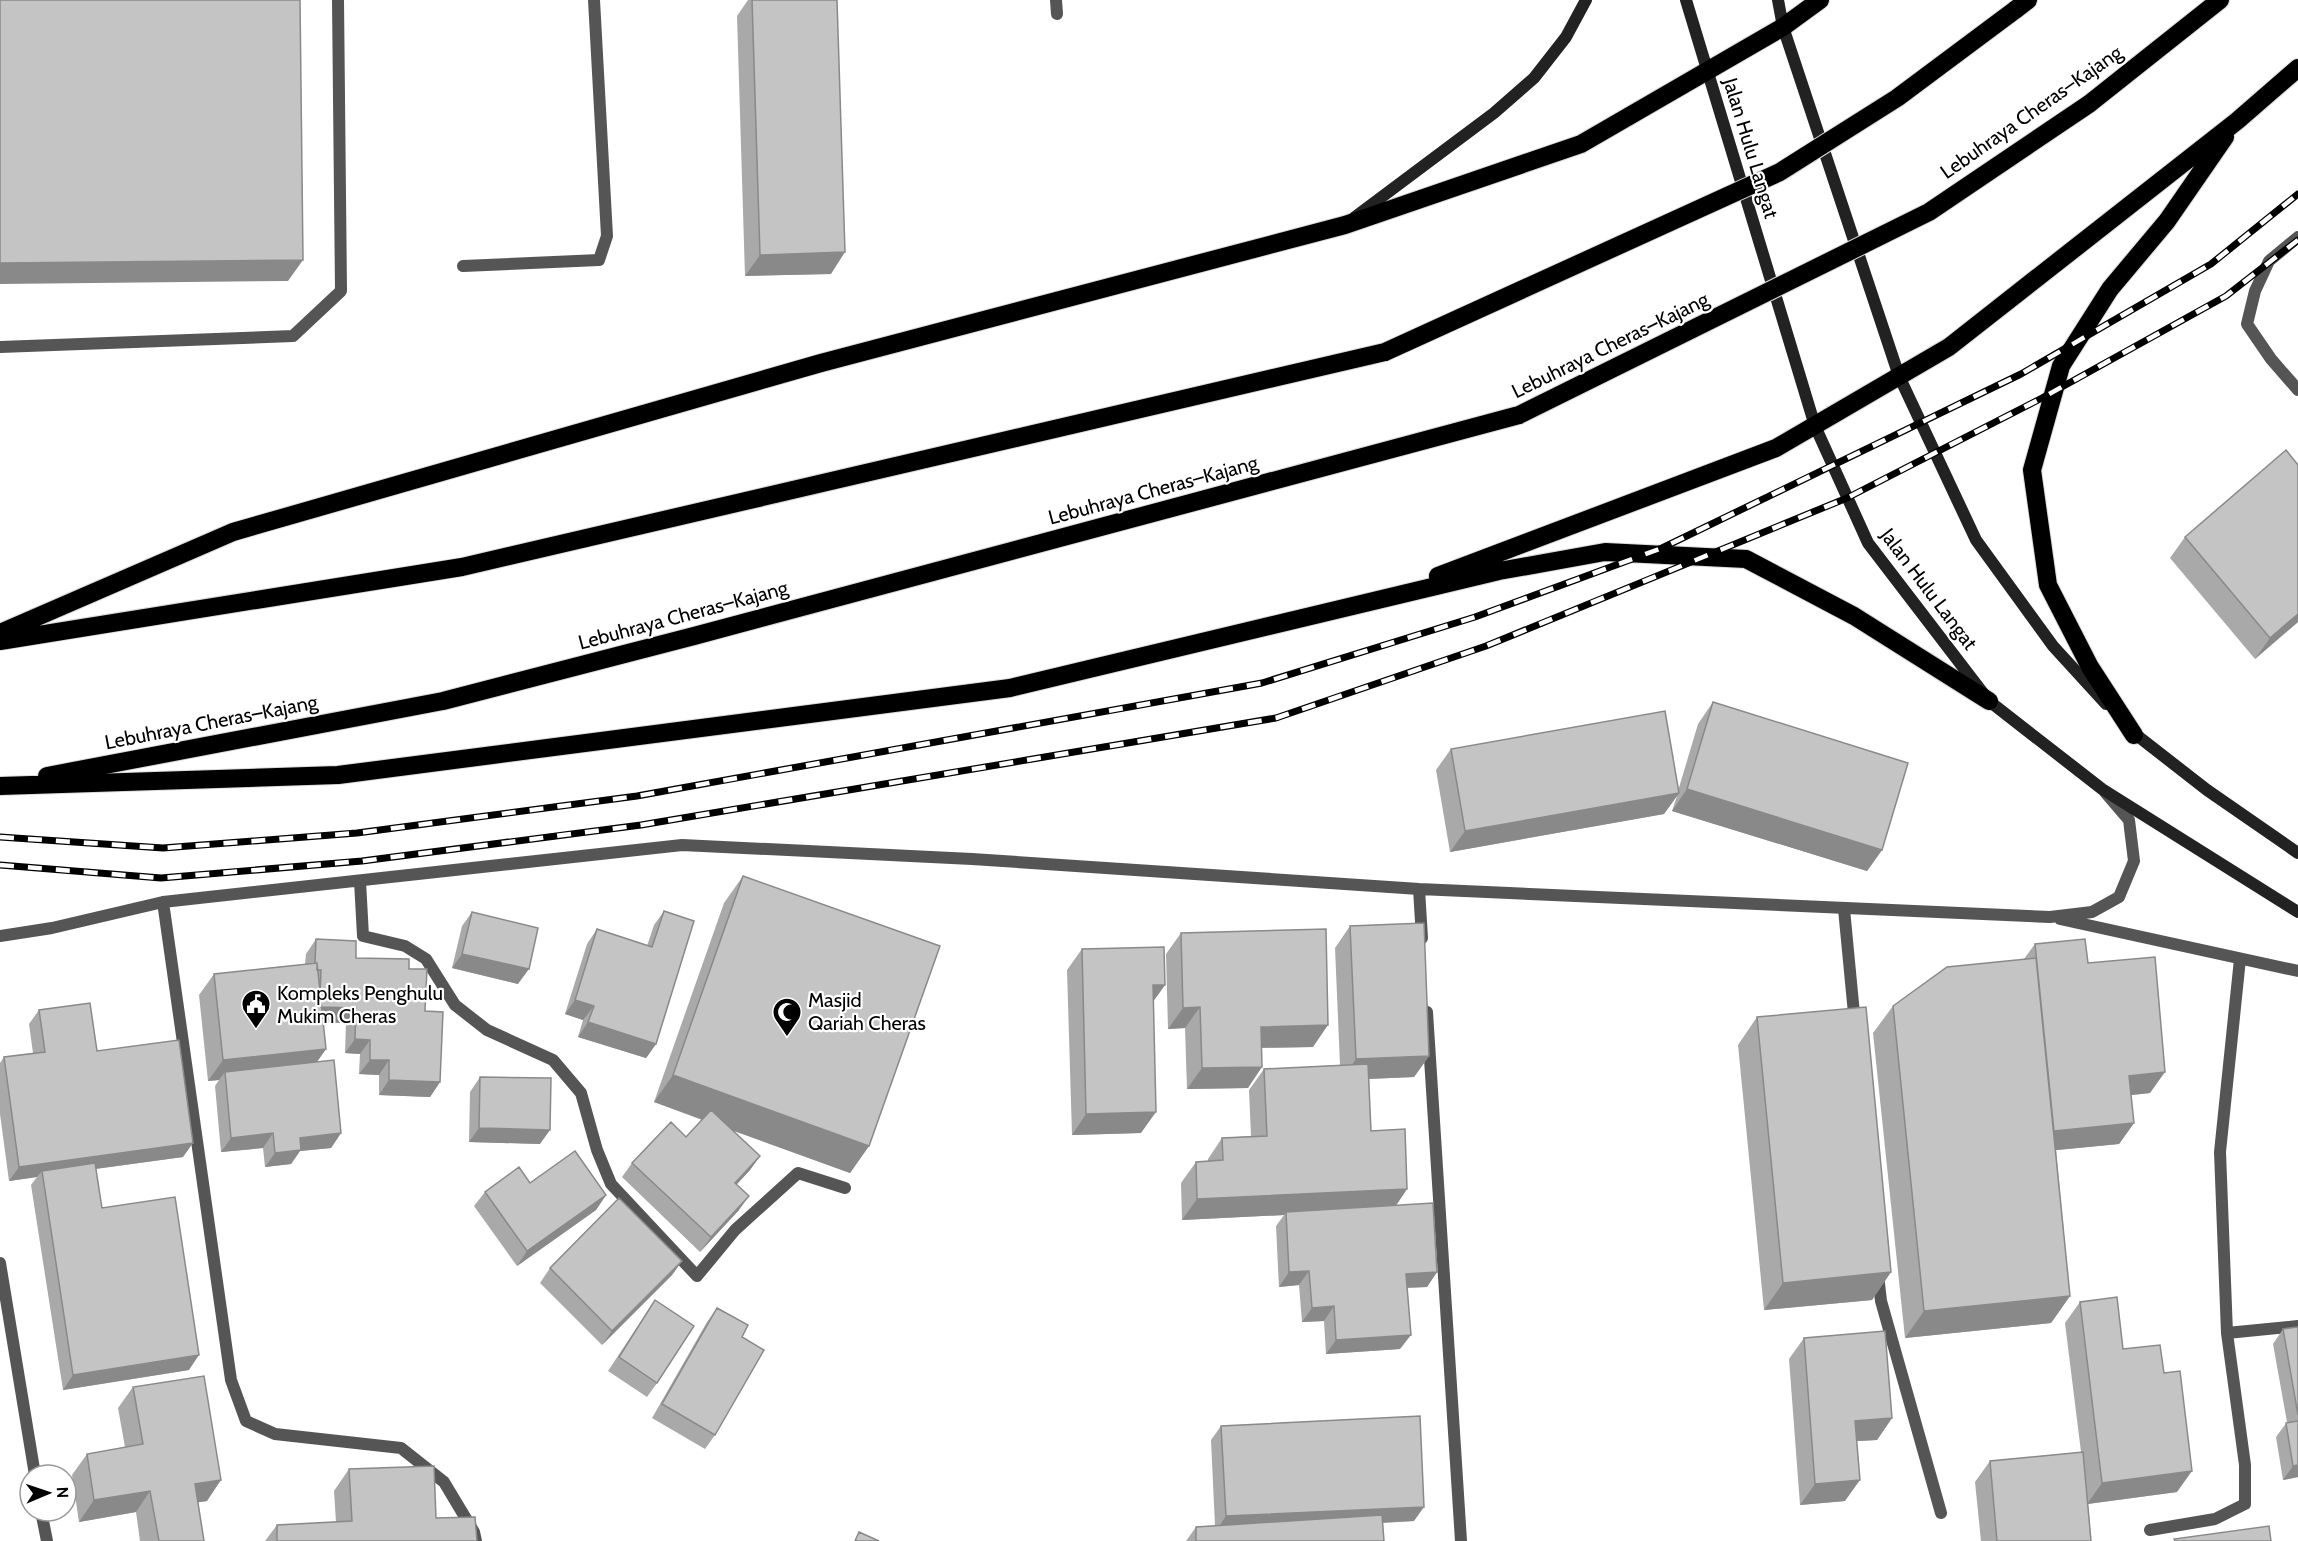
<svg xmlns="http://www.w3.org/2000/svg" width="2298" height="1541" viewBox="0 0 2298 1541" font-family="Cabin,sans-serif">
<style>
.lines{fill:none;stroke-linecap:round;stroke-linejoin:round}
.motorway-casing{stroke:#dbdbdb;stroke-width:20}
.service{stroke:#555;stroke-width:12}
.minor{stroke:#555;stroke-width:12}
.secondary{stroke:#222;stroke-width:12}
.motorway{stroke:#000;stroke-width:18}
.rail-casing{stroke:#000;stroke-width:7}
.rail{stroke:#fff;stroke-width:4.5;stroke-dasharray:14;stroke-linecap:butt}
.motorway-bridge-casing{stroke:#dbdbdb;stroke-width:20;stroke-linecap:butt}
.motorway-bridge{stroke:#000;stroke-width:18}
.wall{fill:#a9a9a9}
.shaded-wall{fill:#898989}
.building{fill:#c4c4c4;stroke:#898989;stroke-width:1.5}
.labels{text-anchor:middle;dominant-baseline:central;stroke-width:4.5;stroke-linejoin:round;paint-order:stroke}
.street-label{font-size:20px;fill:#000;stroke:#fff}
.poi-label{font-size:20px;fill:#000;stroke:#fff;text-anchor:start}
</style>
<rect width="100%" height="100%" fill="#fff"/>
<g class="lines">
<g class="motorway-casing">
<path id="motorway" d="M2015,10L2028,0
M2089,104L2220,0
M1438,576L1776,448L1949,347L2237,121L2298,68
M0,633L233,532L821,363L1345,225L1581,144L1783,27L1820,0
M0,641L462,567L1385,352
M2134,735L2090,667L2048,585L2032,470L2061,366L2110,289L2167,221L2225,137
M47,776L443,701L694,636L1519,415
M0,786L338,775L1010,688L1499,571L1605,552L1746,559L1854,616L1989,701"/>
</g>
<path class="service" d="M2298,237L2269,261L2255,291L2247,324L2271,359L2298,390
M463,266L599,260L607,236L594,0
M0,347L293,336L341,291L338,0
M1844,909L1855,1024
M1878,1275L1881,1301L1941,1513
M2227,1333L2298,1326
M2150,1530L2215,1519L2245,1504V1465L2227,1333L2220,1152L2240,959"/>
<path class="minor" d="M1056,0L1057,14
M360,881L363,936L405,946L426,959L455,1005L487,1030L553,1060L581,1093L597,1150L611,1184L697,1276L735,1230L798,1173L845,1188
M1419,889L1422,938
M163,902L231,1380L246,1421L275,1434L401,1448L444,1482L474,1532L476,1541
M2060,919L2298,971
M0,936L52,928L163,902L682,845L972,859L1419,889L2050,917L2092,912L2119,897L2134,861L2129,820L2105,792
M1427,1012L1461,1541
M0,1263L35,1475
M41,1511L47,1541"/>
<path class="secondary" d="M1686,0L1815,426L1868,543L1989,701L2102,789L2298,912
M1778,0L1783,27L1899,376L1976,540L2053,646L2106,704
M1355,217L1494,113L1534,78L1566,37L1586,0
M2130,730L2207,790L2298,853"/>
<use href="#motorway" class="motorway"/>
<g class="rail-casing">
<path id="rail" d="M0,837L163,848L357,833L637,796L1262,683L1475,617L1662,548L2021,374L2211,264L2298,194
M0,865L161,878L362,861L641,825L1276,718L1486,646L1847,498L2042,398L2226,296L2298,240"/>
</g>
<use href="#rail" class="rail"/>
<g class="motorway-bridge-casing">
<path id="motorway-bridge" d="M1385,352L1780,172L1897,98L2015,10
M1519,415L1929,212L2089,104"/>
</g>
<use href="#motorway-bridge" class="motorway-bridge"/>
</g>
<path class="wall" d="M748,0H837L831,274L745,276L737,16Z
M2298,465V622L2255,659L2170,558L2185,537Z
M1713,702L1882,850L1867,871L1672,811L1677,796L1664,814L1450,852L1436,770L1451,749L1678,791L1698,724Z
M743,876L869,1146L850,1173L734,1131L760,1156L750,1170L737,1184L739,1210L700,1252L622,1177L632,1163L686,1137L702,1120L654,1102L724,903Z
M664,911L656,1044L646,1058L578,1037L583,1020L565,1014L587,944L597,929L647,946L654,925Z
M472,912L518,984L452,968L462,926Z
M1350,926L1429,1056L1414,1077L1369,1079L1371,1131L1407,1189L1396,1205L1437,1272L1427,1287L1407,1288L1400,1349L1326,1354L1324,1321L1302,1322L1299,1285L1279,1287L1276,1226L1284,1215L1182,1220L1181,1183L1196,1162L1208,1161V1159L1222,1138L1251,1136L1249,1090L1264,1069L1340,1065L1335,948Z
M1181,933L1313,1047L1262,1048L1248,1088L1187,1089L1185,1028L1168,1029L1166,954Z
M316,939L356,958L425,1011L440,1082L430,1097L379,1095V1075L359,1074L360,1054L345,1053L346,1023L323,1022L326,1049L317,1062L341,1133L331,1148L300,1151L291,1164L265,1167L263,1148L221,1152L215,1086L219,1080L208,1081L199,995L214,974L305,964L306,954Z
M2035,944L2088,963L2150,1093L2131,1095L2134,1123L2119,1144L2056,1150L2070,1296L2051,1323L1905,1338L1873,1033L1893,1006L2024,959Z
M1082,949L1165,985L1153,1001L1141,1133L1072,1135L1067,970Z
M39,1010L97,1051L183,1157L96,1169L102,1208L189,1370L63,1390L31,1185L37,1177L9,1181L0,1114V1063L4,1057L33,1053L29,1024Z
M1757,1017L1891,1272L1872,1300L1764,1310L1738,1045Z
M480,1077L540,1144L469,1142L470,1092Z
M530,1183L606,1195L596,1210L517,1266L474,1206L485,1192Z
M682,1261L672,1275L602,1345L540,1283L550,1268Z
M655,1300L657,1383L647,1397L608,1371Z
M2080,1302L2123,1349L2177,1492L2088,1504L2091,1541H1981L1975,1482L1990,1461L2081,1452L2065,1323Z
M717,1308L715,1435L705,1449L652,1418L707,1322Z
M2298,1327V1477L2283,1480L2276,1437L2287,1422L2273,1344L2283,1329Z
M1804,1338L1892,1418L1877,1440L1857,1441L1845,1501L1800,1505L1789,1359Z
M133,1387L207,1501L198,1502L204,1541H140L136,1512L79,1522L72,1475L87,1454L125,1447L118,1408Z
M1221,1426L1414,1521L1383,1523L1384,1541H1186L1196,1527L1215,1526L1211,1440Z
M349,1469L436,1518L336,1522L334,1491Z
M277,1525V1541H265Z"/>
<path class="shaded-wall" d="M845,252L831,274L745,276L760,255Z
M303,260L288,281L0,284V263Z
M2298,614V622L2255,659L2270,638Z
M1687,789L1882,850L1867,871L1672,811Z
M1679,793L1664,814L1450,852L1465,831Z
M462,954L529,969L518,984L452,968Z
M1153,985H1165L1150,1006Z
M575,1000L594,1006L583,1020L565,1014Z
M320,1007L356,1008L346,1023L309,1022Z
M1200,1007L1185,1028L1168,1029L1183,1008Z
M588,1022L656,1044L646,1058L578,1037Z
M1328,1025L1313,1047L1246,1048L1261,1027Z
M355,1039L370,1040L360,1054L345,1053Z
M326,1049L311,1070L225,1072L219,1080L208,1081L223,1060Z
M1429,1056L1414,1077L1341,1080L1356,1059Z
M370,1060H389L379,1075L359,1074Z
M1262,1067L1248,1088L1187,1089L1202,1068Z
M2165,1072L2150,1093L2114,1097L2129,1076Z
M673,1075L869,1146L850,1173L654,1102Z
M389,1080L440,1082L430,1097L379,1095Z
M1156,1112L1141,1133L1072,1135L1086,1114Z
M2134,1123L2119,1144L2037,1152L2052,1131Z
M479,1128L550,1130L540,1144L469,1142Z
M273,1133L263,1148L221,1152L231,1138Z
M341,1133L331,1148L300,1151L291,1164L265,1167L275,1153L300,1138Z
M193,1143L183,1157L42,1176V1171L37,1177L9,1181L19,1167Z
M760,1156L750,1170L725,1197L735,1183Z
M1407,1189L1393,1210L1286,1212L1284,1215L1182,1220L1197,1199Z
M606,1195L596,1210L517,1266L527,1251Z
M749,1196L739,1210L700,1252L711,1237Z
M682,1261L672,1275L602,1345L612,1331Z
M1309,1271L1299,1285L1279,1287L1289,1272Z
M1437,1272L1427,1287L1396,1288L1406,1274Z
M1891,1272L1872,1300L1764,1310L1783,1283Z
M2070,1296L2051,1323L1905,1338L1924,1311Z
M1334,1306L1324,1321L1302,1322L1312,1308Z
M1411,1335L1400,1349L1326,1354L1336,1340Z
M199,1355L189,1370L63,1390L73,1375Z
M1892,1418L1877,1440L1840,1442L1855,1421Z
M2298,1465V1477L2283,1480L2293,1466Z
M2192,1471L2177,1492L2087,1504L2102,1483Z
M221,1480L207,1501L180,1505L195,1484Z
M1860,1480L1845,1501L1800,1505L1815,1484Z
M150,1491L136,1512L79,1522L94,1500Z
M1424,1507L1414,1521L1216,1531L1226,1516Z"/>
<path class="building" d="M0,0H300L303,260L0,263Z
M752,0H837L845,252L760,255Z
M2286,450L2298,465V614L2270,638L2185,537Z
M1713,702L1908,763L1882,850L1687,789Z
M1665,711L1679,793L1465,831L1451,749Z
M743,876L940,946L869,1146L673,1075Z
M664,911L694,921L656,1044L588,1022L594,1006L575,1000L597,929L652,947Z
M472,912L538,928L529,969L462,954Z
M1424,923L1429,1056L1356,1059L1350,926Z
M1326,929L1328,1025L1261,1027L1262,1067L1202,1068L1200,1007L1183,1008L1181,933Z
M316,939L356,941V958L409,959V969H427L425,1011L443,1012L440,1082L389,1080V1060H370V1040L355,1039L356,1008L321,1007L320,995L321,970H317V963H315Z
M2085,939L2088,963L2155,957L2165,1072L2129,1076L2134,1123L2054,1131L2035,944Z
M1164,947L1165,985H1153L1156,1112L1086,1114L1082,949Z
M2036,958L2070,1296L1924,1311L1893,1006L1947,967Z
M317,963L326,1049L223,1060L214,974Z
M90,1003L97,1051L179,1040L193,1143L19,1167L4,1057L45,1052L39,1010Z
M1866,1007L1891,1272L1783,1283L1757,1017Z
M334,1060L341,1133L300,1138L301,1150L275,1153L273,1133L231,1138L225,1072Z
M1368,1064L1371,1131L1405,1129L1407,1189L1197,1199L1196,1162L1223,1160L1222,1138L1267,1136L1264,1069Z
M480,1077L551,1078L550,1130L479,1128Z
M711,1110L760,1156L735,1183L749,1196L711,1237L632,1163L671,1122L686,1137Z
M575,1151L606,1195L527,1251L485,1192L519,1167L530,1183Z
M95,1163L102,1208L175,1197L199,1355L73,1375L42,1171Z
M619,1198L682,1261L612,1331L550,1268Z
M1433,1203L1437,1272L1406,1274L1411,1335L1336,1340L1334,1306L1312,1308L1309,1271L1289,1272L1286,1212Z
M2117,1297L2123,1349L2160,1345L2164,1373L2180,1371L2192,1471L2102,1483L2080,1302Z
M655,1300L694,1326L657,1383L619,1357Z
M717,1308L748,1325L742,1337L764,1350L715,1435L662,1404Z
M2298,1327V1415L2283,1329Z
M1885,1331L1892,1418L1855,1421L1860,1480L1815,1484L1804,1338Z
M204,1376L221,1480L195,1484L204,1541H159L150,1491L94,1500L87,1454L143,1444L133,1387Z
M1420,1416L1424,1507L1226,1516L1221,1426Z
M2298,1421V1465L2293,1466L2286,1423Z
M2083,1452L2091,1541H1997L1990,1461Z
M434,1466L436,1518L475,1517L477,1541H277V1525L352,1521L349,1469Z
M1382,1515L1384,1541H1196V1527Z
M2269,1526L2271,1541H2175L2174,1539Z
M859,1532L879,1541H855Z"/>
<defs>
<g id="civic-pin" transform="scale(1.5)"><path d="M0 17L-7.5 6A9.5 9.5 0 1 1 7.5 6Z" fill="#000" stroke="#fff"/><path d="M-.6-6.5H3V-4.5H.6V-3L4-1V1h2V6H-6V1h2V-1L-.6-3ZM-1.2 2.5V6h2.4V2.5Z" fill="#fff"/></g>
<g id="mosque-pin" transform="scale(1.5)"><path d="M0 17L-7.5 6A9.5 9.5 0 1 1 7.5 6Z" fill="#000" stroke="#fff"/><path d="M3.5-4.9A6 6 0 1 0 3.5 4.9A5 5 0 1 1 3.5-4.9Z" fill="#fff"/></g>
</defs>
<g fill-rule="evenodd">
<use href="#civic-pin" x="256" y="1004"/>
<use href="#mosque-pin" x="787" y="1012"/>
</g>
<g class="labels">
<g class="street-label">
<text transform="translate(2031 112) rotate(-35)">Lebuhraya Cheras–Kajang</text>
<text transform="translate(1751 148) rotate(73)">Jalan Hulu Langat</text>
<text transform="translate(1610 345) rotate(-26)">Lebuhraya Cheras–Kajang</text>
<text transform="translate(1153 490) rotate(-15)">Lebuhraya Cheras–Kajang</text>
<text transform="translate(1929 589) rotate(53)">Jalan Hulu Langat</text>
<text transform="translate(683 615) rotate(-15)">Lebuhraya Cheras–Kajang</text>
<text transform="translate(211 722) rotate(-11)">Lebuhraya Cheras–Kajang</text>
</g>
<g class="poi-label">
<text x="277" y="993">Kompleks Penghulu<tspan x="277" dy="23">Mukim Cheras</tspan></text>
<text x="808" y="1000">Masjid<tspan x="808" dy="23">Qariah Cheras</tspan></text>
</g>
</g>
<g transform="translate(48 1493) rotate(88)"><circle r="28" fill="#ffffff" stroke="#999999" stroke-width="1.5"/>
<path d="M0-4.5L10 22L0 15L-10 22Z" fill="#000000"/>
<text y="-9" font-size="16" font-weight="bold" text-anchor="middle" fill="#000000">N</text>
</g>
</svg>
